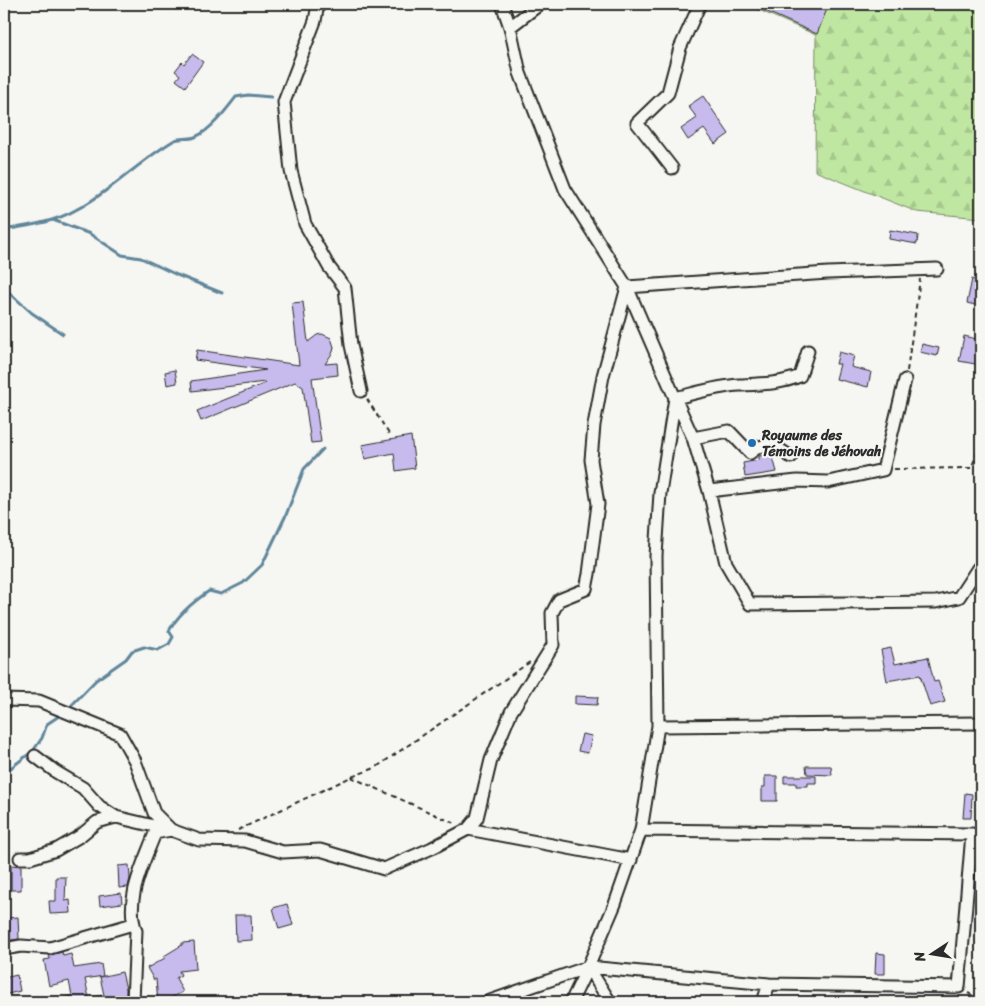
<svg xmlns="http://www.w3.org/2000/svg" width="985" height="1006" viewBox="0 0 985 1006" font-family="Sriracha,sans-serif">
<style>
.forest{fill:url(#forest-firs);stroke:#768966}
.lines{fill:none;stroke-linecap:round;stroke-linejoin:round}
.stream{stroke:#60869a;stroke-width:3}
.building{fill:#c7bbed;stroke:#2b2b2b}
.minor-casing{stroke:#2b2b2b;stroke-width:15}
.path{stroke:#2b2b2b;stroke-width:2;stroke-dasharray:5 4;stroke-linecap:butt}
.minor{stroke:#f6f6f2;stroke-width:11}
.poi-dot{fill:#1f6fb2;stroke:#f6f6f2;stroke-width:2}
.labels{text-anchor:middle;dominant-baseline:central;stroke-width:4;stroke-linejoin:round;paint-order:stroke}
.poi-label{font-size:14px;font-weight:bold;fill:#2b2b2b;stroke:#f6f6f2;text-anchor:start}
</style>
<defs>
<pattern id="forest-firs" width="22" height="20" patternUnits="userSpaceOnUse" patternTransform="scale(1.25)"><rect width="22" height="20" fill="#c0e7a2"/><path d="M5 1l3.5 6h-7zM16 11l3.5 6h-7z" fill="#a5c68c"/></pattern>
</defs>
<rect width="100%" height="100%" fill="#f6f6f2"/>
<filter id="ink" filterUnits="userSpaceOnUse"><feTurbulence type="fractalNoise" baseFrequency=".02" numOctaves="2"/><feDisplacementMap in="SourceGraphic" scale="10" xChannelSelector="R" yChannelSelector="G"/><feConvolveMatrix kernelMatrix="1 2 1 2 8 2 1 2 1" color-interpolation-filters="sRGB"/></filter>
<g filter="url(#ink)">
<path class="forest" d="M745,4H981V218L917,212L815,171L816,35Z"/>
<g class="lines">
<path class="stream" d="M53,220L90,234L122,255L141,258L177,275L222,293
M4,230C20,227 37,225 52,220C97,206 133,165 173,141C180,137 188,140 195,137C210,131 226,110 236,97L248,95L271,97
M4,288L32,313L63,334
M67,710L96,680L126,659L132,651L144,647L158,650L169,644L173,637L169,631C178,614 193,602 209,591L221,594L243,583L262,565L286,515L304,469L323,449
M4,773L33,751L42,738L47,724L62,714"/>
</g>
<path class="building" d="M749,4H829L817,34Z
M192,54L203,62L185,87L176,80L180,75L175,71L182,62L184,64Z
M703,96L729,134L715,144L704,129L688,140L681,129L697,118L688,106Z
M890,230L918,235L917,244L889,239Z
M972,279L979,281L975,305L967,303Z
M303,302L308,342L317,335L322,334L331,338L334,347L333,352L325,364L337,363L338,375L312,378L321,442L311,443L303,387L295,382L201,421L197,411L266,383L265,382L192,391L191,381L266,370L195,360L197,350L299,365L292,303Z
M964,336L981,340V365L959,361Z
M922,344L939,348L937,356L920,352Z
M839,352L854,356L851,367L871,372L868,387L836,379L840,364H836Z
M175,370L177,383L167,385L165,372Z
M411,436L415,468L396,471L394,453L365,459L362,445Z
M772,454L777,472L745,477L743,463L759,460V456Z
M891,648L895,664L928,657L934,682L938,681L945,702L930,706L920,675L887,681L881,650Z
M575,696L598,697L597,705L575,704Z
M582,734L592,736L588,753L578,751Z
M806,766H831L832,775L807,774Z
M765,776H777V801H762V787H765Z
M784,776H816V783H808V786H796V783H784Z
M965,793L972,794L971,818H963Z
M11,865L21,866V890H11Z
M129,865L130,878L128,887L119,888L118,866Z
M56,877H66L65,901L70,900L71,913L50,914L49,901H56Z
M121,893L122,903L100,906L99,896Z
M287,904L293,925L279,929L273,908Z
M235,915H251L252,940L236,941Z
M18,917L19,939L4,941V936H7L6,918Z
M194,942L196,969L179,971L181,975L176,978L183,992L162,1002H158L156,979L154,980L147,968L165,958L164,956L182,945V943Z
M62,952L63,956L71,954L74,968L101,964L103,976L85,979L89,998L104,995L100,977L122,972L126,989V999L112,1002H57V999L72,996L69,981L49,986L44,960L50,959L49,955Z
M876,953L885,954V974H875Z
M17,975L20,991L4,995V978Z"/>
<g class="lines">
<g class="minor-casing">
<path id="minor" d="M318,4L315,21L284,102L291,171L305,224L329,267L345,288L351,345L361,391
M502,4L510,27L520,73L565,189L627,287L675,398L660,493L656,556L658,726L641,830L615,904L588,967L571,1002
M510,27L540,4
M672,168L637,123L668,93L680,48L700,4
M808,351L800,376C780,384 761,384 740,385C718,386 696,393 675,398L693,438L709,491L726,563L750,604L936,602L959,597L978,568
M693,438L729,431L750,453L758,447L773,445L791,457
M709,491L797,481L828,482L883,470L905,380
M4,700L39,701L120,734L135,761L154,813L171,830L199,840L245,841L283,852L320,850L384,869L432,848L468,829L477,818L491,760L511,712L553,645L552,613L559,600L586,589L589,574L598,504L591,460L594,425L603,376L627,287L828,273L937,269
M658,726L981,723
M35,756L56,772L83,788L99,806L116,817L171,830L155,833C144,863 124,899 136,931L133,1002
M468,829L631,860
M641,830L972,834L981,836
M20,858H30L56,850L80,836L97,822L116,817
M4,949L21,946L50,948L133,924
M588,967L610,1002
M487,1002L588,967L769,984L959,987L972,834
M763,1002L769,984"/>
</g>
<path class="path" d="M907,371L920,279
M367,399L389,434
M894,469L971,468L981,445
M351,777L456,824
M238,830L351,777L375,768L530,662
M968,993L981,1000
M961,997L962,1002"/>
<use href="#minor" class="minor"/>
</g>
</g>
<circle class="poi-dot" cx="752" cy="443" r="5"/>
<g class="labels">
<g class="poi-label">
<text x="762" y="435">Royaume des<tspan x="762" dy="16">Témoins de Jéhovah</tspan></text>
</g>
</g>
<rect width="985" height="1006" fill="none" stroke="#f6f6f2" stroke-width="20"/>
<rect x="10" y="10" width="965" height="986" fill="none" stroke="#2b2b2b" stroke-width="2" filter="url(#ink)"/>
<g transform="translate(932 954) rotate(258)" stroke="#f6f6f2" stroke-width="4" paint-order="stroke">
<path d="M0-4L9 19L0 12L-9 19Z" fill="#2b2b2b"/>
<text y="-8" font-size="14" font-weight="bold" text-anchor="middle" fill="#2b2b2b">N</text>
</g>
</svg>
